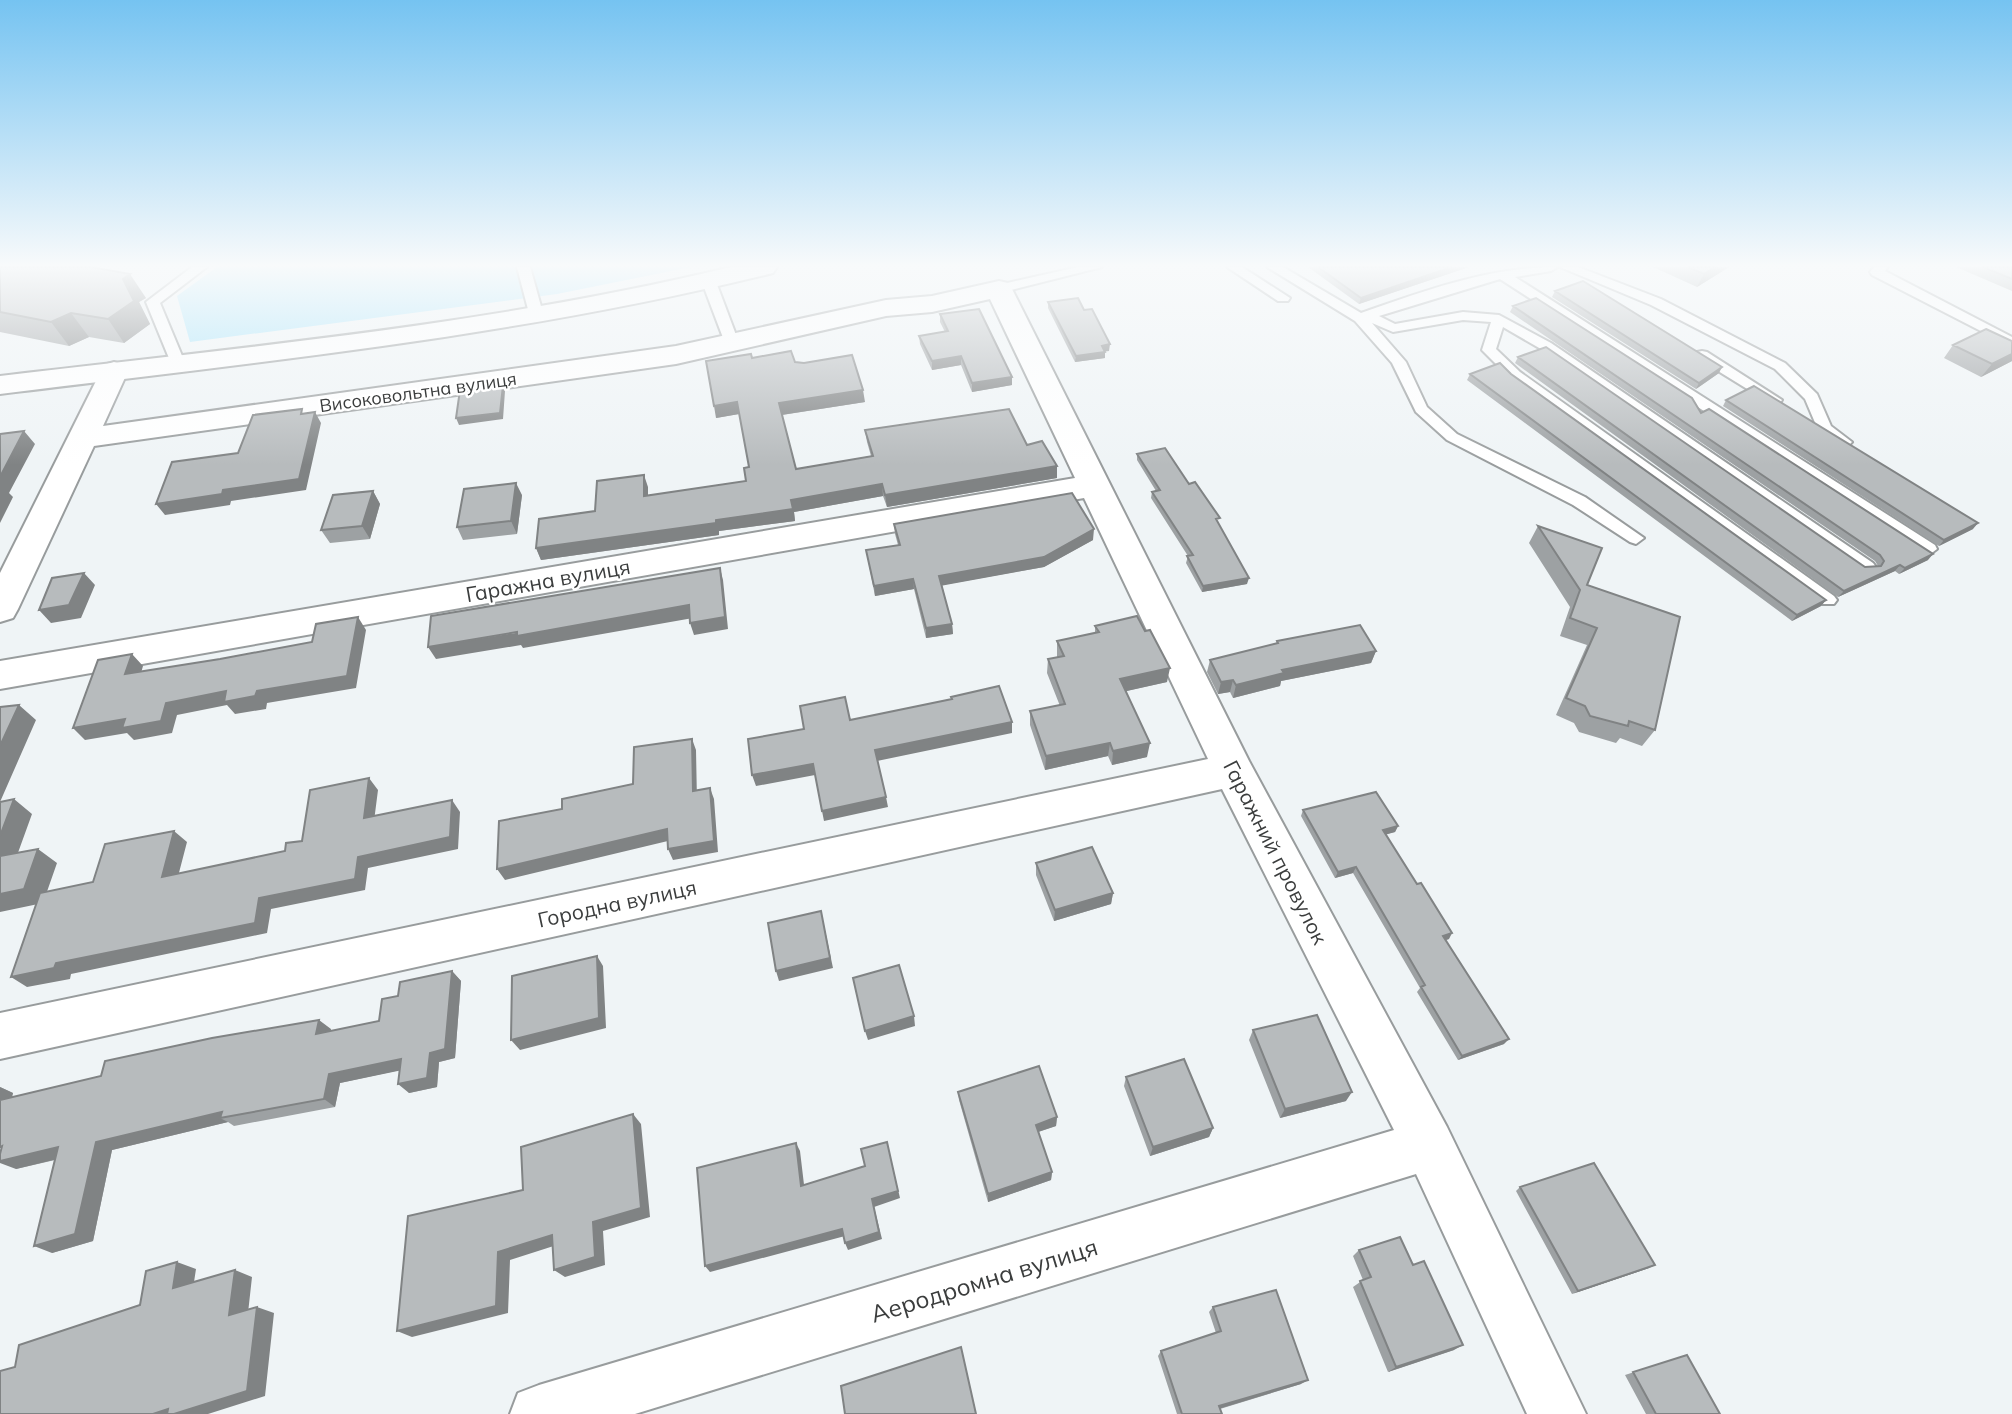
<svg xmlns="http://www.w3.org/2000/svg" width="2012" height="1414" viewBox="0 0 2012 1414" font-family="Mulish,sans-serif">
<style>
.green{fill:#a5e3fa}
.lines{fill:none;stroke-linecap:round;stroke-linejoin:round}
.lane-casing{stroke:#989c9d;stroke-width:4}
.street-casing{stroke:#989c9d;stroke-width:4}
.secondary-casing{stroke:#989c9d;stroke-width:4}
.lane{fill:#fff;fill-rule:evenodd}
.street{fill:#fff;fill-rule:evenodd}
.secondary{fill:#fff;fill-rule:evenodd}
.wall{fill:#9da1a3}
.shaded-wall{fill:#808384}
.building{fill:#b7bbbd;stroke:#808384;stroke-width:2}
.labels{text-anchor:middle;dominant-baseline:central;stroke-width:5;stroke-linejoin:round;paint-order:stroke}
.far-street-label{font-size:18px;fill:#3b3d3d;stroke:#fff}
.street-label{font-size:21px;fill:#3b3d3d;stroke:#fff}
.near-street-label{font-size:24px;fill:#3b3d3d;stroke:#fff}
</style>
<rect width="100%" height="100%" fill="#eff4f6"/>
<path class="green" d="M217,267H691L557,294L190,342L177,296Z"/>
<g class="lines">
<g class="lane-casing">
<path id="lane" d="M192,267H207L160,303L185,363L178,367L171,363L146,302Z
M517,267H530L544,317L542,320H532L530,317Z
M1078,267H1102L999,293L992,289L994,286Z
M1227,267H1242L1290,298L1288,301H1278Z
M1267,267H1283L1361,313C1424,291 1489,267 1557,267L1551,271L1515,277L1935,545L1937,549L1929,555L1923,553L1500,279L1379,316L1395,324L1463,312L1499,315L1551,343L1873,563L1876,567L1873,571H1861L1541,349L1503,327L1496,349L1520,372L1834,596L1837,600L1834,604H1822L1510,378L1482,350L1491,322L1463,320L1393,332L1372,323L1406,362L1427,407L1457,434L1585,497L1644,538L1636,544L1630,542L1573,505L1447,440L1416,412L1392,363L1355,321Z
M1560,267H1578L1661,299L1785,363L1817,394L1831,426L1852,442L1849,445H1839L1819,432L1805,399L1775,369L1651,305Z
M1874,267H1888L1885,271L2012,337V347L1872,275L1870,272Z
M709,278L716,282L739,343L737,346H727L725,343L702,282Z
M1702,351L1707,352L1782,400L1780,403H1770L1697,358V352Z"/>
</g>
<g class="street-casing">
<path id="street" d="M999,281L1008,283L1012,289L1249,761L1447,1127L1586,1414H1527L1416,1174L635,1414H510L518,1393L539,1385L1394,1130L1222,789L0,1059V1013L1208,759L1084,498L0,689V661L1075,478L990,299L932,312L886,316L676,364L94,446L18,609L13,618L0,622V573L104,365L114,362L124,365L128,371L103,426L676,346L886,300L932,296Z"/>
</g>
<g class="secondary-casing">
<path id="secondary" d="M731,267H777L773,273C519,336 260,362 0,394V376C245,347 491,325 731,267Z"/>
</g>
<use href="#lane" class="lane"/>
<use href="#street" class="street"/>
<use href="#secondary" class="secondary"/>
</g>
<path class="wall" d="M0,267L146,298L139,302L150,324L124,343L89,337L69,346L0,332Z
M1308,267H1469L1359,304Z
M1653,267H1729L1697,287Z
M1956,267H2012V291Z
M1555,291L1719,373L1696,389L1552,297Z
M1048,302L1084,310L1109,351H1105V358L1075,362L1048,308Z
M1513,306L1701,413L1928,560L1899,574L1895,571L1838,597L1515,363L1518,357L1865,567L1878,566L1875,561L1510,312Z
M940,314L1012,385L972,392L961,365L932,370L920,344L919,336L945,332L940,322Z
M2012,341V361L1981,377L1944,358L1953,345Z
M752,358L795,362L865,402L782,415L796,469L871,456L867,442L865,430L1027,445L1057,478L887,507L883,496L794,512L795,521L719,531V535L541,560L536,548L595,511L648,487V496L746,481L749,467L739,414L716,418Z
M1470,374H1511L1826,600L1821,606L1792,621L1467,380Z
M1726,400L1973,529L1939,546L1723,406Z
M1137,454L1189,484L1218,523L1247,584L1202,592L1186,563L1188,556L1151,498L1152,492L1156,491L1137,460Z
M373,491L380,504L370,539L330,543L321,530Z
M522,495L517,534L463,540L457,527Z
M894,524L1093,540L1044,567L942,585L952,624L953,634L926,638L914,589L875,596L866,550L898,545L895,534Z
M1538,526L1587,585L1655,730L1642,746L1620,738L1616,743L1579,732L1574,723L1556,715L1587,645L1560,636L1570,607L1529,543Z
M1095,626L1167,682L1126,691L1147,757L1112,765L1108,756L1045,770L1030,725V711L1060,706L1047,673L1048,659L1057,657V641L1095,633Z
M1277,641L1376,651L1371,663L1281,681L1280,686L1233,698L1230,692L1218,694L1207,672L1210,660L1276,644Z
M1303,810L1398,826L1395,832L1386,834L1449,939L1445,940L1504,1044L1458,1060L1417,992L1420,988L1353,873L1335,878L1301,816Z
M1036,863L1113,893L1111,904L1054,921L1036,875Z
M452,971L461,981L455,1058L439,1062L437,1087L409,1093L400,1070L340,1083L335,1107L234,1126L228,1122L112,1150L93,1241L52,1253L55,1160L16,1169L0,1087L13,1093L12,1097L331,1029L330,1031L379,1021L398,996Z
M1253,1030L1346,1101L1280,1118L1249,1040Z
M1126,1077L1213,1128L1209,1137L1150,1156L1124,1086Z
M958,1092L1057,1117L1056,1126L1038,1132L1052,1172L1051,1180L988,1202L959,1100Z
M1520,1187L1649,1268L1572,1294L1516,1191Z
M1359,1250L1413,1265L1454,1350L1388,1372L1353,1287L1363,1280L1353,1256Z
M1213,1307L1301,1384L1220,1409L1222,1414H1177L1158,1356L1161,1351L1216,1333L1209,1312Z
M1687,1355L1720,1414H1646L1625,1375Z"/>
<path class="shaded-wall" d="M1452,267H1469L1359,304L1361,298Z
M1715,267H1729L1697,287L1704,274Z
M130,274L146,298L139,302L150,324L124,343L108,319L123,279Z
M71,313L89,337L69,346L51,322Z
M1110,344L1109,351L1102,352V346Z
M1105,352V358L1075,362L1076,356Z
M2012,354V361L1981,377L1992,364Z
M961,356V365L932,370V361Z
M1722,367L1719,373L1696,389L1699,383Z
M1012,377V385L972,392V383Z
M503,385L505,391L503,419L459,425L456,418Z
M863,390L865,402L781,415L779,403Z
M737,402L739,414L716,418L714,406Z
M315,412L321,423L306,490L231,501L230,505L165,515L156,504L223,490Z
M24,431L35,444L9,493L13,497L0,523V477Z
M1057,466V478L887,507L885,495Z
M644,475L648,487V508L644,496Z
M516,483L522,495L517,534L511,521Z
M882,484L883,496L794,512L795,521L719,531V535L541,560L536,548L716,520L791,500Z
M373,491L380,504L370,539L362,526Z
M1978,523L1973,529L1939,546L1944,540Z
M1094,529L1093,540L1044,567L940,586L939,576Z
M1933,554L1928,560L1899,574L1905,568Z
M1900,565L1895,571L1838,597L1844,591Z
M720,568L723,580L728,629L694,635L690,623Z
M84,573L95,585L81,618L51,623L39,610Z
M1249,578L1247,584L1202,592L1203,586Z
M913,579L914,589L875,596L874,586Z
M1826,600L1821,606L1792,621L1797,615Z
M689,605L693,618L523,648L521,645L436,659L428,647Z
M358,617L366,630L356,688L267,703L266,709L235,714L227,705L177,715L172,733L134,740L127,733L85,740L73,728L166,703L226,691H257Z
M952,624L953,634L926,638V628Z
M1376,651L1371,663L1281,681L1280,686L1233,698L1236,685L1282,670Z
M132,654L143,666L137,687L125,674Z
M1170,668L1167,682L1118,693L1120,679Z
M1233,680L1230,692L1218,694L1221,682Z
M19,705L36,720L0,802V746Z
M1012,722V733L877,761L875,750Z
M692,739L696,750L697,802L693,791Z
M1110,743L1108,756L1045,770L1046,756Z
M1150,743L1147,757L1112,765L1113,751Z
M813,764L815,775L756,786L752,775Z
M369,778L378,790L373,829L364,818Z
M710,788L714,799L718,852L673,860L668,849Z
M886,797L888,807L824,821L822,811Z
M14,799L32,814L11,872L0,864V836Z
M452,800L460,812L458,849L368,868L365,890L271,909L267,933L71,974L70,979L27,987L11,977L259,898L358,857Z
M1398,826L1395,832L1381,836L1383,830Z
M667,829L672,840L505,880L497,869Z
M174,831L187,842L175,888L162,877Z
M38,849L57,863L43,903L0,912V894Z
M1356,867L1353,873L1335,878L1338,872Z
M1113,893L1111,904L1054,921L1055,910Z
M821,911L833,968L779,981L776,971Z
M1452,933L1449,939L1440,942L1443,936Z
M597,956L603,966L606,1028L520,1050L511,1040Z
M452,971L461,981L455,1058L439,1062L437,1087L409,1093L398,1084Z
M914,1016L915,1026L868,1040L865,1031Z
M319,1020L331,1029L328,1044L316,1034Z
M1509,1039L1504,1044L1458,1060L1462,1056Z
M401,1059L412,1068L340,1083L335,1107L324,1099L329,1074Z
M0,1087L13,1093L8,1111L0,1107Z
M1352,1092L1346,1101L1280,1118L1285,1109Z
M222,1112L220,1118L228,1122L112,1150L93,1241L52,1253L34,1246L96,1142Z
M633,1114L641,1124L650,1217L603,1231L605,1265L565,1277L554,1270Z
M1057,1117L1056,1126L1035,1133L1036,1125Z
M1213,1128L1209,1137L1150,1156L1153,1147Z
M887,1142L900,1198L874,1207L882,1239L848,1250L845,1243L872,1199Z
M796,1143L800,1151L805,1193L801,1186Z
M58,1147L74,1155L16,1169L0,1163V1161Z
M1052,1172L1051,1180L988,1202V1194Z
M842,1229L845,1236L710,1272L705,1266Z
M552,1235L563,1243L510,1260L508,1313L412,1337L397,1331L498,1252Z
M177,1262L196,1269L192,1295L173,1288Z
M1655,1265L1649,1268L1572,1294L1578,1291Z
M235,1270L252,1277L247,1322L229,1315Z
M257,1307L274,1313L265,1396L208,1414H153Z
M1463,1345L1454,1350L1388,1372L1396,1367Z
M1308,1380L1301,1384L1215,1410L1219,1406Z"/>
<path class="building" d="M0,267H91L130,274L123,279L134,301L108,319L71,313L51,322L0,312Z
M1318,267H1452L1361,298Z
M1687,267H1715L1704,274Z
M1983,267H2012V279Z
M1583,281L1722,367L1699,383L1555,291Z
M1078,298L1084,310L1092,309L1110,344L1102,346L1105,352L1076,356L1048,302Z
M1536,298L1692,398L1701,413L1709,409L1933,554L1905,568L1900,565L1844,591L1518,357L1546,347L1865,567L1881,566L1884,561L1880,555L1513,306Z
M979,309L1012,377L972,383L961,356L932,361L919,336L948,331L940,314Z
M1986,329L2012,341V354L1992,364L1953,345Z
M791,351L795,362L804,363L852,355L863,390L779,403L796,469L873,456L865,430L1009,409L1027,445L1042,441L1057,466L885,495L882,484L791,500L793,509L716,520V523L536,548L539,519L595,511L597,481L644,475V496L746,481L744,468L749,467L737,402L714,406L706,361L751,354L752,358Z
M1500,363L1511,374L1826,600L1797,615L1470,374Z
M503,385L500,413L456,418L460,390Z
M1754,386L1978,523L1944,540L1726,400Z
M302,409L301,414L315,412L299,479L223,490L222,494L156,504L172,462L238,453L253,415Z
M24,431L0,477V434Z
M1165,448L1189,484L1195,482L1220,518L1216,519L1249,578L1203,586L1187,556L1193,555L1152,492L1160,490L1137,454Z
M516,483L511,521L457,527L464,489Z
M373,491L362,526L321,530L333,495Z
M1072,493L1094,529L1044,557L939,576L952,624L926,628L913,579L874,586L866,550L900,545L894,524Z
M1538,526L1602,548L1587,585L1680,617L1655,730L1629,721L1628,726L1590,716L1585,706L1566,698L1597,628L1570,618L1580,590Z
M720,568L725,617L690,623L689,605L517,636V632L428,647L431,616Z
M84,573L69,605L39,610L52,578Z
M1137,616L1145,631L1150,630L1170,668L1120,679L1150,743L1113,751L1110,743L1046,756L1030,711L1065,704L1048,659L1064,656L1057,641L1099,632L1095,626Z
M358,617L347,676L257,691L255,696L224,702L226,691L166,703L161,721L122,728L125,719L73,728L98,660L132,654L125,674L220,659L312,642L316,624Z
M1360,625L1376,651L1282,670L1284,673L1236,685L1233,680L1221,682L1210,660L1278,643L1277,641Z
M999,686L1012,722L875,750L886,797L822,811L813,764L752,775L748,739L804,729L800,706L845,697L850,720L952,699L951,697Z
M19,705L0,746V707Z
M692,739L693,791L710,788L714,841L668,849L667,829L497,869L499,821L562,809V799L633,784L634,747Z
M369,778L364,818L452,800L450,837L358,857L355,879L259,898L255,923L56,963L54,968L11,977L40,893L93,882L105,844L174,831L162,877L285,851L286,843L302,841L310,790Z
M1376,792L1398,826L1383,830L1417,884L1421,883L1452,933L1443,936L1509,1039L1462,1056L1421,987L1425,985L1356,867L1338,872L1303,810Z
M14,799L0,836V802Z
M1092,847L1113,893L1055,910L1036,863Z
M38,849L24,889L0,894V856Z
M821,911L830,958L776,971L768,923Z
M597,956L599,1018L511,1040L512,976Z
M899,965L914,1016L865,1031L853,978Z
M452,971L445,1049L430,1053L427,1078L398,1084L401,1059L329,1074L324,1099L220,1118L222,1112L96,1142L75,1234L34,1246L58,1147L0,1161V1154L2,1146L0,1147V1100L101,1076L105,1061L212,1038L319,1020L316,1034L379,1021L382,999L398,996L400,982Z
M1317,1015L1352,1092L1285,1109L1253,1030Z
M1184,1059L1213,1128L1153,1147L1126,1077Z
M1039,1066L1057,1117L1036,1125L1052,1172L988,1194L958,1092Z
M633,1114L641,1208L593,1222L595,1257L554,1270L552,1235L498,1252L496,1306L397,1331L408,1216L523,1190L521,1147Z
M887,1142L898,1191L872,1199L879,1232L845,1243L842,1229L705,1266L697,1168L796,1143L801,1186L865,1166L861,1149Z
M1594,1163L1655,1265L1578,1291L1520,1187Z
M1400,1237L1413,1265L1424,1261L1463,1345L1396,1367L1360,1281L1371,1277L1359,1250Z
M177,1262L173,1288L235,1270L229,1315L257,1307L247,1391L174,1414H167L168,1409L153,1414H0V1371L15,1367L19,1345L140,1305L146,1271Z
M1276,1290L1308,1380L1219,1406L1222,1414H1182L1161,1351L1221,1331L1213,1307Z
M961,1347L976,1414H845L841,1386Z
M1687,1355L1720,1414H1656L1633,1372Z"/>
<linearGradient id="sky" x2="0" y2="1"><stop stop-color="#75c3f1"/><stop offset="0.57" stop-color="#f8fafb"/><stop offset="1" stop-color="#f8fafb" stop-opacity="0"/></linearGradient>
<rect width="2012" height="465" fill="url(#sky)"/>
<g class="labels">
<g class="far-street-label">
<text transform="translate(418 392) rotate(-8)">Високовольтна вулиця</text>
</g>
<g class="street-label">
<text transform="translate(548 580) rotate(-10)">Гаражна вулиця</text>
<text transform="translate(1276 852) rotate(63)">Гаражний провулок</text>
<text transform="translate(617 903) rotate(-12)">Городна вулиця</text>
</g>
<g class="near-street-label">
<text transform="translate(984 1280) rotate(-17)">Аеродромна вулиця</text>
</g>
</g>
</svg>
